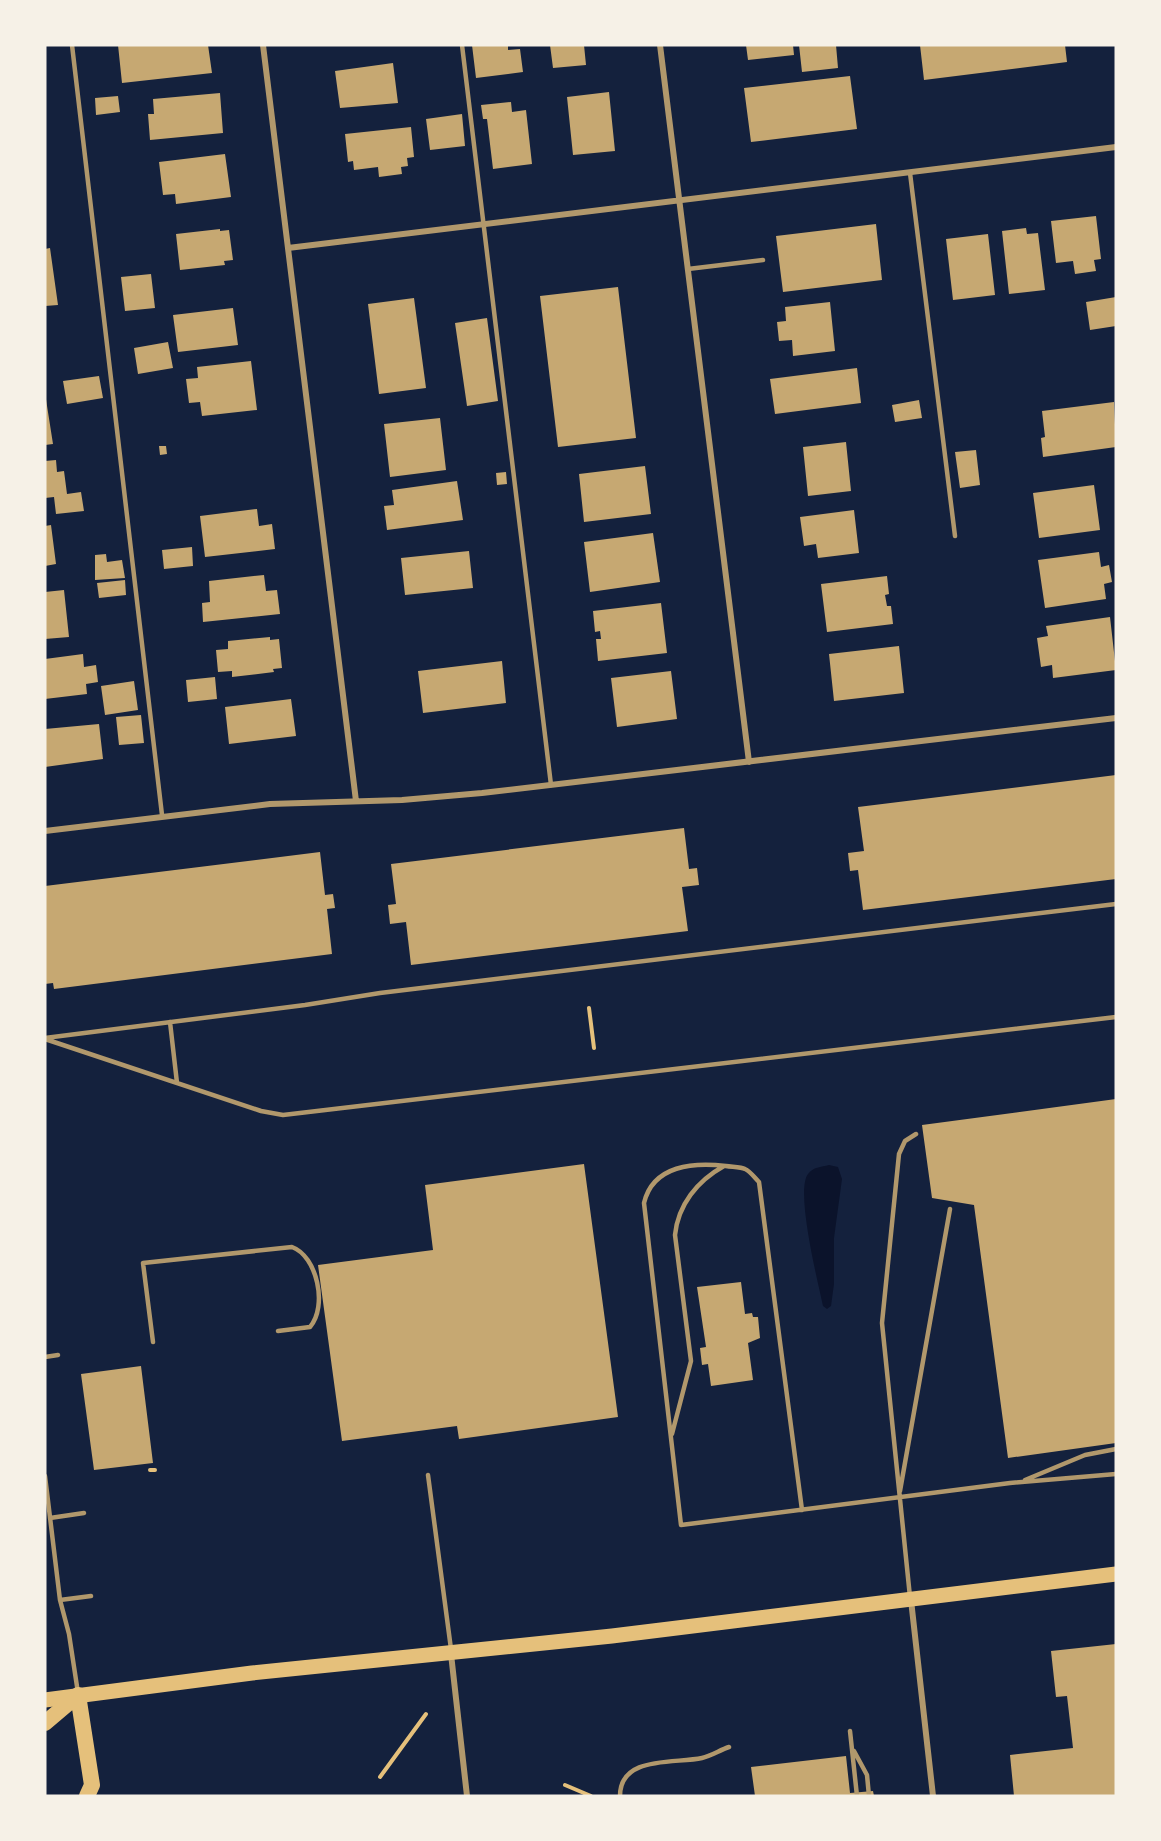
<svg xmlns="http://www.w3.org/2000/svg" width="1161" height="1841" viewBox="0 0 1161 1841" font-family="'Asap Condensed',sans-serif">
<style>
.water{fill:#0b132b}
.building{fill:#c6a872}
.lines{fill:none;stroke-linecap:round;stroke-linejoin:round}
.path{stroke:#e5c07b;stroke-width:4}
.service{stroke:#b1986c;stroke-width:4.5}
.minor{stroke:#b1986c;stroke-width:6}
.primary{stroke:#e5c07b;stroke-width:15}
.trunk{stroke:#e5c07b;stroke-width:16}
</style>
<rect width="100%" height="100%" fill="#14213d"/>
<path class="water" d="M829,1165L838,1167L842,1179L834,1238V1284L831,1306L827,1309L823,1306C818,1282 795,1191 808,1174C813,1167 821,1167 829,1165Z"/>
<path class="building" d="M118,45H208L212,73L122,83Z
M472,45H508V50L520,49L523,72L476,78Z
M550,45H584L586,65L553,68Z
M746,45H793L794,55L748,60Z
M799,45H836L838,68L802,72Z
M920,45H1065L1067,62L924,80Z
M393,63L398,103L340,108L335,71Z
M850,76L857,129L751,142L744,88Z
M609,92L615,151L573,155L567,97Z
M220,93L223,133L150,140L148,114H154L153,99Z
M118,96L120,112L96,115L95,98Z
M511,102L512,112L526,110L532,164L493,169L487,119H483L481,105Z
M462,114L465,146L430,150L426,119Z
M411,127L414,157L407,158L408,166L401,167L402,174L379,177L378,167L354,170L353,161L348,162L345,134Z
M225,154L231,197L176,204L175,194L163,195L159,162Z
M1096,216L1101,259L1094,260L1096,271L1075,274L1073,261L1056,263L1051,221Z
M876,224L882,280L783,292L776,236Z
M1026,228L1027,234L1038,233L1045,290L1009,294L1002,231Z
M220,229V231L229,230L233,260L224,261L225,265L180,270L176,234Z
M988,234L995,295L953,300L946,239Z
M50,248L58,305L45,306V249Z
M151,274L155,308L125,311L121,277Z
M618,287L636,438L558,447L540,296Z
M1116,297V326L1090,330L1086,302Z
M414,298L426,388L379,394L368,304Z
M830,302L835,351L793,356L792,340L779,341L777,322L786,321L785,307Z
M233,308L238,345L178,352L173,315Z
M487,318L498,401L467,406L455,323Z
M168,342L173,368L138,374L134,348Z
M251,361L257,410L202,416L200,402L189,403L186,379L198,378L197,367Z
M857,368L861,403L775,414L770,379Z
M99,376L103,398L67,404L63,381Z
M45,393L53,444L45,445Z
M919,400L922,418L895,422L892,405Z
M1114,402L1116,447L1043,457L1041,438L1045,437L1042,411Z
M440,418L446,470L390,477L384,424Z
M846,442L851,491L808,496L803,447Z
M159,446H166L167,454L160,455Z
M976,450L980,485L960,488L955,452Z
M56,460L57,472L64,471L67,494L81,492L84,511L56,514L54,497L45,498V461Z
M645,466L651,514L584,522L579,474Z
M506,472L507,484L497,485L496,473Z
M457,481L463,520L387,530L384,506L394,505L392,490Z
M1094,485L1100,530L1039,538L1033,493Z
M257,509L259,526L272,524L275,549L205,557L200,516Z
M854,510L859,553L818,558L816,544L804,546L800,517Z
M51,525L56,564L45,566V526Z
M653,533L660,582L590,592L584,542Z
M192,547L193,566L164,569L162,550Z
M469,551L473,588L405,595L401,558Z
M1099,552L1101,567L1109,565L1112,582L1104,584L1106,599L1045,608L1038,560Z
M106,554L107,562L122,560L125,578L95,580V555Z
M264,575L266,591L277,590L280,614L203,622L202,603L210,602L209,581Z
M887,576L889,594L885,595L887,606H891L893,624L827,632L821,584Z
M125,580L126,595L99,598L97,583Z
M64,590L69,637L45,639V592Z
M661,603L667,653L598,661L596,639H601L600,631L595,632L593,611Z
M1110,617L1116,670L1053,678L1052,665L1041,667L1037,638L1048,636L1046,626Z
M270,637V640L279,639L282,668L273,669L274,672L232,677V671L218,672L216,650L228,649V641Z
M899,646L904,693L834,701L829,654Z
M83,654L84,667L96,665L98,682L86,684L87,694L45,699V659Z
M502,661L506,703L423,713L418,671Z
M671,671L677,719L617,727L611,678Z
M215,677L217,699L188,702L186,680Z
M134,681L138,710L105,715L101,686Z
M291,699L296,736L229,744L225,707Z
M141,715L144,743L119,745L116,717Z
M99,724L103,759L45,767V729Z
M1116,775V879L863,910L858,870L850,871L848,853L864,851L858,807Z
M684,828L689,869L697,868L699,885L682,887L688,931L411,965L406,922L390,924L388,905L396,904L391,864Z
M320,852L325,895L333,894L335,908L327,909L332,954L54,989L53,983L45,984V886Z
M1116,1099V1443L1008,1458L974,1205L932,1198L922,1125Z
M584,1164L618,1417L459,1439L457,1426L342,1441L318,1265L433,1250L425,1185Z
M741,1282L745,1314L752,1313L753,1317H758L760,1338L748,1343L753,1380L711,1386L708,1364L702,1365L700,1348L706,1347L697,1287Z
M141,1366L153,1463L94,1470L81,1374Z
M1116,1644V1796H1014L1010,1755L1073,1748L1067,1696L1056,1697L1051,1651Z
M846,1756L850,1793L873,1791L874,1796H755L751,1767Z"/>
<g class="lines">
<path class="path" d="M589,1008L594,1048
M150,1470H155
M380,1777L426,1714
M565,1785L591,1796"/>
<path class="service" d="M72,45L162,815
M462,45L551,785
M910,173L955,536
M688,269L763,260
M170,1022L177,1083
M45,1038L305,1005L380,993L1116,904
M45,1039L261,1111L283,1115L1116,1017
M153,1342L143,1263L292,1247C317,1256 328,1306 310,1327L278,1331
M45,1357L58,1355
M672,1434L691,1361L675,1235C678,1205 697,1181 724,1166
M428,1475L451,1649
M45,1476L60,1600L69,1634L78,1693
M1025,1480L1085,1455L1116,1449
M900,1491L950,1209
M802,1510L759,1182C755,1178 750,1171 745,1169C741,1167 732,1167 726,1166C694,1162 653,1165 644,1203L681,1525L1010,1483L1116,1474
M50,1518L84,1513
M910,1597L882,1323L899,1154L905,1141L916,1134
M60,1600L91,1596
M850,1731L857,1796
M854,1751L867,1775L869,1796
M620,1796C620,1755 675,1764 702,1758C711,1756 720,1750 729,1747"/>
<path class="minor" d="M263,45L356,801
M660,45L749,762
M288,248L1116,147
M45,831L270,804L402,800L482,793L1116,718
M911,1600L933,1796
M451,1654L467,1796"/>
<path class="primary" d="M45,1700L252,1673L612,1636L1116,1574"/>
<path class="trunk" d="M45,1723L78,1695L92,1785L87,1796"/>
</g>
<rect width="1161" height="1841" fill="none" stroke="#f6f1e7" stroke-width="93"/>
</svg>
